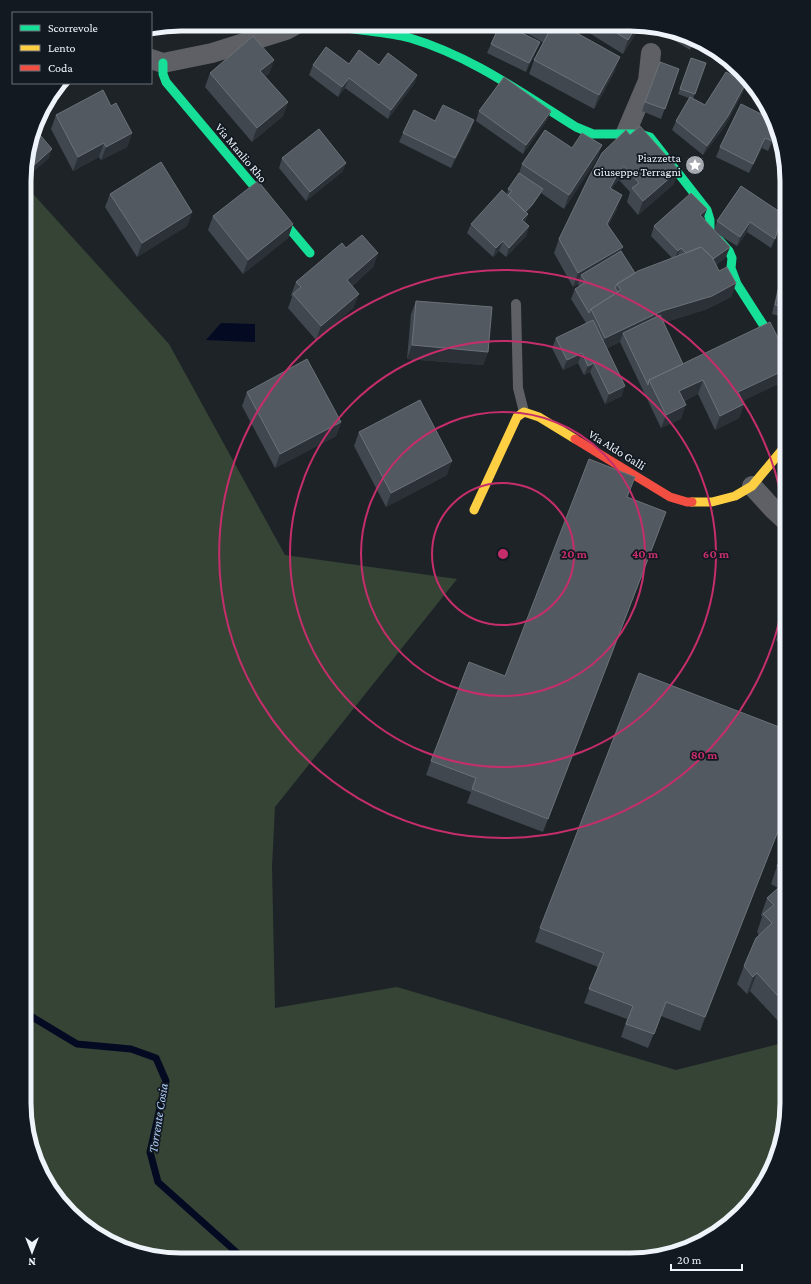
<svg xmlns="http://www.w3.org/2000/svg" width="811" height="1284" viewBox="0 0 811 1284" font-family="'Crimson Pro',serif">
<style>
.green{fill:#354435}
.water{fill:#030a21}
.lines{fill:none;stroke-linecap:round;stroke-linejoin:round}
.stream{stroke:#030a21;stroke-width:7}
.lane{stroke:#5e6065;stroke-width:10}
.street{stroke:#5e6065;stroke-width:20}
.fast{stroke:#16e098;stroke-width:9}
.slow{stroke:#ffcf43;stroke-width:9}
.jam{stroke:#f24e42;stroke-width:9}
.wall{fill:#40474e}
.shaded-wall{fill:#2b3137}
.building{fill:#535960;stroke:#6b7278}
.ring{fill:none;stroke:#c62e6b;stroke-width:2}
.labels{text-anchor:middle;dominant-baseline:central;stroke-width:3.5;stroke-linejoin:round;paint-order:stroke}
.street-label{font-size:12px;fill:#eff3fa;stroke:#121921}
.poi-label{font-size:12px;fill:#eff3fa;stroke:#121921;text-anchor:end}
.water-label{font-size:13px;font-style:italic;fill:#b0cffc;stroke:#121921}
.rim{fill:none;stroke:#eff3fa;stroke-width:5}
.centre{fill:#c62e6b;stroke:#121921;stroke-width:2}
.ring-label{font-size:12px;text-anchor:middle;font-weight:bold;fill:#c62e6b;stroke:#121921;stroke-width:3.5;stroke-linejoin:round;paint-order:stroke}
</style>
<rect width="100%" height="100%" fill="#1e2328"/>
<path class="green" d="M25,185L169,344L285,555L457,579L275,807L272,867L275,1008L397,987L676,1070L787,1042V1114L779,1154L760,1191L733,1221L690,1248L630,1260L161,1259L121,1248L86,1228L57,1199L36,1163L24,1103Z"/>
<path class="water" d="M221,323L255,324V342L206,340Z"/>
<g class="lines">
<path class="stream" d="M24,829L26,807L24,804
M24,1012L77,1044L131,1049L156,1058L166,1081L150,1152L158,1182L244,1259"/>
<path class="lane" d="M516,304L518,388L524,412"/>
<path class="street" d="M151,59L163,63L212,53L286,30L297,24
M625,135L648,81L651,53
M752,486L774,510L787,522"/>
<path class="fast" d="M331,24L341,27C363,31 389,32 410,38C471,56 523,94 576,127L593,134H640L650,137L707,210L710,220V230L729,251L732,258L731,268L737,284L780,351
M163,63V74L166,82L310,253"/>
<path class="slow" d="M692,502H712L735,496L752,486L787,444
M474,510L517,417L524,412L539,417L575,439"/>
<path class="jam" d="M575,439L670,497L687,502H692"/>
</g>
<path class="wall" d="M197,24H221L202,34Z
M527,25H569L568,28L615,71L594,109L529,74L534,60L544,43L525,32Z
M588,25H641L623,54L586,31Z
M659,28L690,36L696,40L690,50L658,30Z
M540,42L536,51L526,72L487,53L491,44Z
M691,58L706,63L693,99L705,105L746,83L743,92L725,126L703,155L672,130L676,121L689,98L678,94Z
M274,60L269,74L265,76L288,102L283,116L252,142L205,87L210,73Z
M660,62L679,69L661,119L642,111Z
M349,64L379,65L417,75L414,84L388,119L345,88L338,97L309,75L313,65Z
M111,106L132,133L127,147L101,160L99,157L73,171L51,129L56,115Z
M479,111H551L547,120L523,154L476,121Z
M435,121L471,130L451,168L399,142L403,133Z
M775,121L777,133L768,151L762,148L749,173L716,157L720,147Z
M35,129L49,158L29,175L25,171V161Z
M602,145L597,159L564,209L541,193L530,209L527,213L528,214L525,222L529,226L526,236L506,257L499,251L493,257L467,233L471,224L508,195L507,194L508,189L519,173L522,164L572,148Z
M602,153L674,184L638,215L627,202L630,192L619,180L614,185L612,189L617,209L608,226L621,251L635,273L672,258L651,236L654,226L707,209L703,219L714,230L717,221L741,186L775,239L771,248L747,232L737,246L716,233L726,257L716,265L719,271L736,283L731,297L707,309L663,323L683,364L742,401L744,404L739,418L715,430L698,394L684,401L681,419L661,428L620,342L607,348L622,396L605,404L590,372L584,375L578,363L563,370L552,348L556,338L586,323L571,299L575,289L579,286L578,284L573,287L554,253L559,239Z
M282,158L346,163L342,172L306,201L279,168Z
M110,194L192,212L187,226L137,257L105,207Z
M213,216L293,224L288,238L243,274L208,230Z
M346,248L378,253L373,267L352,286L354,307L316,340L288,308L292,297L291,295L296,282Z
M780,282L787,283V318L772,314L777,291Z
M416,301L488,352L483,365L407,359L411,314Z
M247,392L341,422L336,436L275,468L242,406Z
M359,432L447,475L386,507L354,446Z
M627,497L661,526L543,832L467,803L471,792L426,775L431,761L505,676Z
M787,621V653L776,640L781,626Z
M787,730V809L700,1031L661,1016L648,1048L621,1037L627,1019L584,1003L598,967L535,942L540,928Z
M787,846V1019L781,1024L750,991L747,994L737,984L744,966L759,935L757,932L762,917L761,915L767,898L778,888L771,884L777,866Z"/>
<path class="shaded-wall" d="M206,24H221L202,34Z
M637,25H641L623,54L628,40Z
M695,38L696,40L690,50L693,40Z
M540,42L536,51L526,72L529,63Z
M620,57L615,71L594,109L599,95Z
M274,60L269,74L255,85L260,71Z
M417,75L414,84L388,119L391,110Z
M349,78L345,88L338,97L342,87Z
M62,83H66L59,87Z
M746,83L743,92L725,126L703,155L707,146Z
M288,102L283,116L252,142L257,128Z
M551,111L547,120L523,154L526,145Z
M474,120L471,130L451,168L455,158Z
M777,131V133L768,151L772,141Z
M132,133L127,147L101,160L106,147Z
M765,138L762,148L749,173L753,164Z
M104,143L99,157L73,171L78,157Z
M602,145L597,159L564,209L569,195Z
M52,149L49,158L29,175L33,166Z
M346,163L342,172L306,201L310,192Z
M624,166L619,180L614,185L605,202L610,188L619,172Z
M679,170L674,184L638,215L643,201Z
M543,189L541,194L530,209L521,220L522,215Z
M622,195L617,209L602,237L607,224Z
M707,209L703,219L700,215Z
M192,212L187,226L137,257L142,243Z
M528,214L524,224L522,220Z
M750,222L747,232L737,246L740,237Z
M293,224L288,238L243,274L248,260Z
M529,226L526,236L506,257L509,248Z
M503,241L499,251L493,257L496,248Z
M623,247L618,260L581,275L578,284L573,287L578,273Z
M730,247L726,257L707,271L710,261Z
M681,248L677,257L674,260L678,251Z
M378,253L373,267L342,294L347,280Z
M736,283L731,297L707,309L656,325L623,333L620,342L600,352L605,338L662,311Z
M359,294L354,307L316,340L321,326Z
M412,345L488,352L483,365L407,359Z
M582,353L578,363L563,370L567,360Z
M594,363L590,372L584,375L588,366Z
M787,369V380L733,406L738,392Z
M703,380L698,394L674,405L679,391Z
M625,386L622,396L605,404L609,394Z
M744,404L739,418L715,430L720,416Z
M686,405L681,419L661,428L666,415Z
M341,422L336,436L275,468L280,454Z
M452,461L447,475L386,507L391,493Z
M787,808V809L700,1031L705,1017Z
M757,973L750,991L747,994L753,977Z
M787,1010V1019L781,1024Z"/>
<path class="building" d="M500,25H506L540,42L529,63L491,44Z
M541,25H567L566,27L620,57L599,95L534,60L550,30Z
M604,25H637L628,40Z
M683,34L690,36L695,38L693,40Z
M253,36L274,60L260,71L288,102L257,128L210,73Z
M326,47L349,64L359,50L379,65L388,53L417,75L391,110L349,78L342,87L313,65Z
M691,58L706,63L695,94L680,89Z
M660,62L679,69L665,109L645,102Z
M726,72L746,83L728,116L707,146L676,121L690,97L705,105Z
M504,77L551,111L526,145L479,111Z
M103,90L111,106L116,103L132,133L106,147L104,143L78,157L56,115Z
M741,104L775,121L777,131L772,141L765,138L753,164L720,147Z
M443,105L474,120L455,158L403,133L414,110L435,121Z
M640,126L679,170L643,201L632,188L639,183L624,166L619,172L610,188L622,195L607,224L623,247L578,273L559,239L589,177L602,153L626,130L630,135Z
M35,129L52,149L33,166L26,158Z
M319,129L346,163L310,192L282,158Z
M545,130L572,148L582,133L602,145L569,195L522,164Z
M161,162L192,212L142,243L110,194Z
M519,173L543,189L532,205L525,212L508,195L512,191L508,189Z
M258,181L293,224L248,260L213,216Z
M741,186L783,214L775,239L750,222L740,237L717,221Z
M502,190L528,214L522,220L529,226L509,248L503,241L496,248L471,224Z
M691,193L707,209L700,215L730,247L713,259L712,257L701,247L686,253L681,248L678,251L654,226Z
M362,235L378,253L347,280L359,294L321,326L293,294L301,287L296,282L342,243L346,248Z
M701,247L712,257L719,271L727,267L736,283L712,296L662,311L605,338L591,309L621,290L617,284L638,271Z
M621,251L635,273L617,284L615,288L618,292L591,309L589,313L575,289L586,282L581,275Z
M780,282L787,283V307L775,305Z
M416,301L492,307L488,352L412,345Z
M660,315L683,364L649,380L648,385L623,333Z
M593,320L625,386L609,394L594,363L588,366L582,353L567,360L556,338Z
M770,322L787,356V369L738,392L744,404L720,416L703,380L679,391L686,405L666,415L649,380Z
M307,359L341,422L280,454L247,392Z
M420,400L452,461L391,493L359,432Z
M589,459L635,477L627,497L666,512L548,819L472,789L476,778L431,761L469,662L505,676Z
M787,621V633L781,626Z
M639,673L787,730V808L705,1017L666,1002L654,1034L626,1024L633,1006L589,989L604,953L540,928Z
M787,846V872L777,866Z
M787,880V1006L757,973L753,977L744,966L756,938L772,923L763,914L774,905L767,898Z"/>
<g class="ring">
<circle cx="503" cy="554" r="71"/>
<circle cx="503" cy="554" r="142"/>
<circle cx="503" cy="554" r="213"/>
<path d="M787 564A284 284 0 1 1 787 544"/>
</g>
<defs>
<g id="sight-disc" transform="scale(1)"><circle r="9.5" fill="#a6aab0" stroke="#121921"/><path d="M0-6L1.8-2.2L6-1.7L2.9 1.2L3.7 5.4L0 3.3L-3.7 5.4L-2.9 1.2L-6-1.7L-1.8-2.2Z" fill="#fff"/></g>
</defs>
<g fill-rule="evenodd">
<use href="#sight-disc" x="695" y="165"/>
</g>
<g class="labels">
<g class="street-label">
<text transform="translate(241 153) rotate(50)">Via Manlio Rho</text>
<text transform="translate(617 450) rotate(32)">Via Aldo Galli</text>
</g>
<g class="poi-label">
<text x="681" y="158">Piazzetta<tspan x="681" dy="14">Giuseppe Terragni</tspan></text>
</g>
<g class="water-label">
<text transform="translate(158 1118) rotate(-81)">Torrente Cosia</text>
</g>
</g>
<path d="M0 0H811V1284H0ZM181 31H630A150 150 0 0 1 780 181V1103A150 150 0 0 1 630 1253H181A150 150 0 0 1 31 1103V181A150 150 0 0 1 181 31Z" fill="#121921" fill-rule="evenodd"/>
<path class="rim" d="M181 31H630A150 150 0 0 1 780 181V1103A150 150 0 0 1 630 1253H181A150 150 0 0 1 31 1103V181A150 150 0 0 1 181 31Z"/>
<circle cx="503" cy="554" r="6" class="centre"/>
<g class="ring-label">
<text x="574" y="558">20 m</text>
<text x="645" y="558">40 m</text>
<text x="716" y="558">60 m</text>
<text x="704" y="759">80 m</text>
</g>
<rect x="12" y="12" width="140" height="72" fill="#121921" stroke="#6a7078"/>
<rect x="20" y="25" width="20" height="6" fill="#16e098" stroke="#6a7078"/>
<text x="48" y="32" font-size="12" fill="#eff3fa">Scorrevole</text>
<rect x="20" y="45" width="20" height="6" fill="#ffcf43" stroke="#6a7078"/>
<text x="48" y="52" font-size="12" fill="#eff3fa">Lento</text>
<rect x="20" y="65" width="20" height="6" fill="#f24e42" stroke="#6a7078"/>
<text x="48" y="72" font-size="12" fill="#eff3fa">Coda</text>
<g transform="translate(32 1252) rotate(180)" stroke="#121921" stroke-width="3" paint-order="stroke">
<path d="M0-3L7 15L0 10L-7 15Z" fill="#eff3fa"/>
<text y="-6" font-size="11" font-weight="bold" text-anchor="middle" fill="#eff3fa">N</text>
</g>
<path d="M671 1264v6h71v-6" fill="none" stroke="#eff3fa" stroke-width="2"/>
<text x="677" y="1264" font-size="12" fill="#eff3fa" stroke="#121921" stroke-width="3" paint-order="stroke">20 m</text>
</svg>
